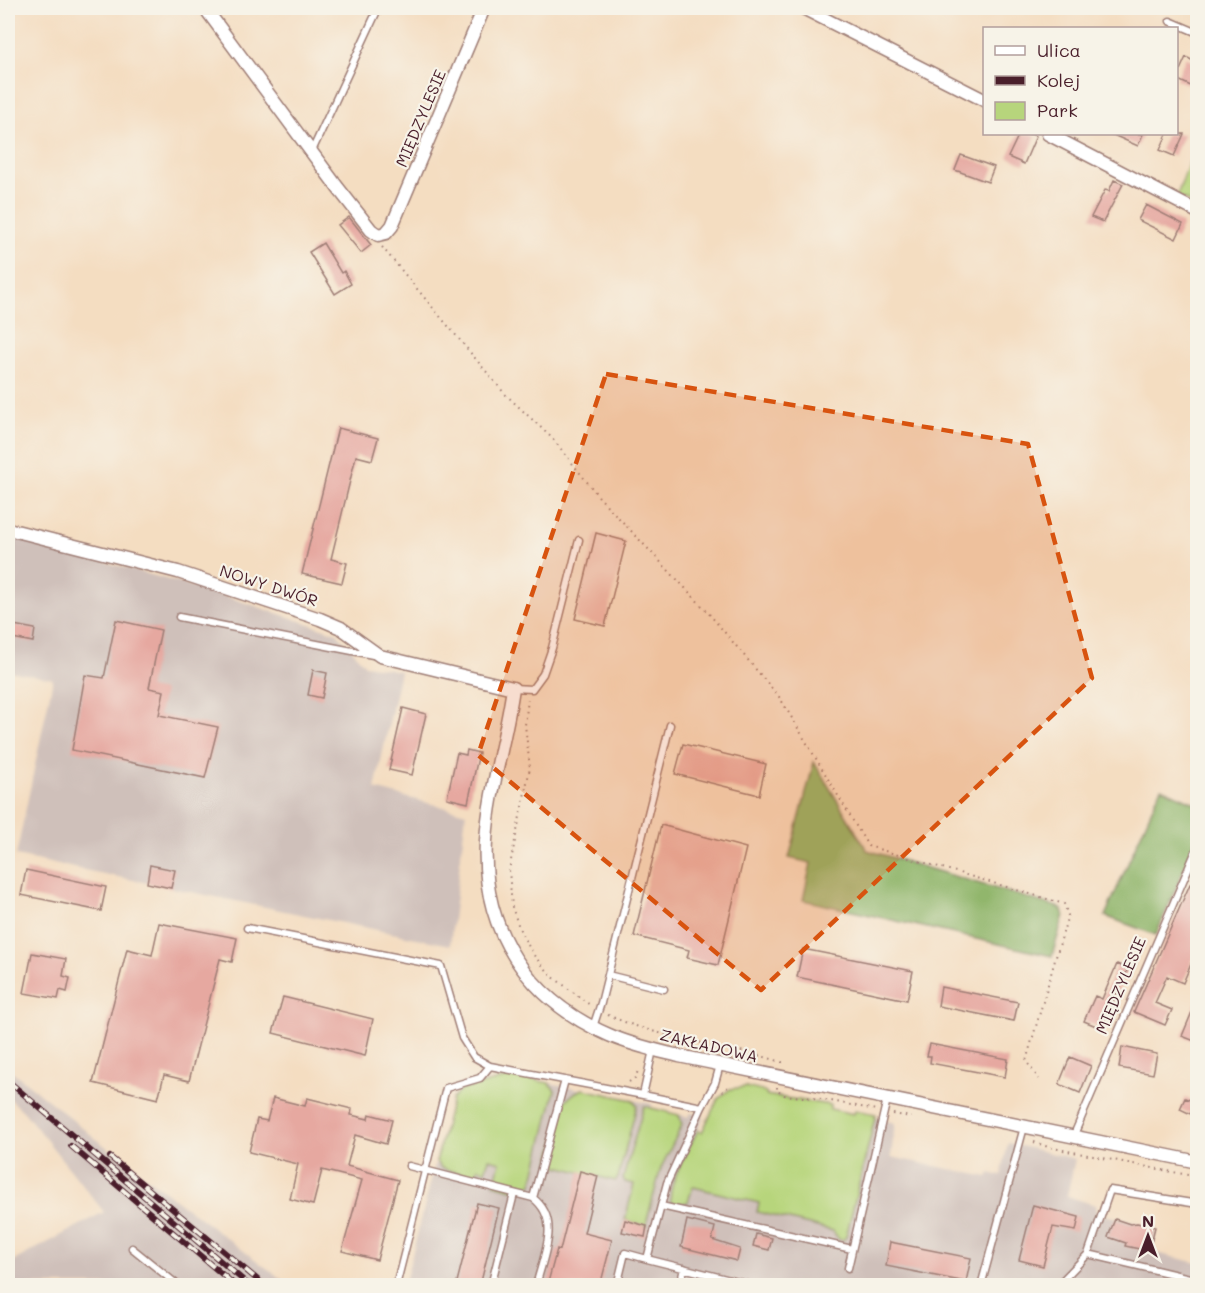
<svg xmlns="http://www.w3.org/2000/svg" width="1205" height="1293" viewBox="0 0 1205 1293" font-family="Mali,sans-serif">
<style>
.industrial{fill:#cfc0ba}
.green{fill:#b7d57c;stroke:#807a54;stroke-width:1.5}
.forest{fill:#91b66c;stroke:#6e6a4c;stroke-width:1.5}
.building{fill:#e6a8a0}
.lines{fill:none;stroke-linecap:round;stroke-linejoin:round}
.lane-casing{stroke:#9f7e76;stroke-width:9}
.street-casing{stroke:#9f7e76;stroke-width:15}
.path{stroke:#9f7e76;stroke-width:2;stroke-dasharray:1.5 4.5;stroke-linecap:butt}
.lane{stroke:#fff;stroke-width:6}
.street{stroke:#fff;stroke-width:12}
.rail-casing{stroke:#4a1f2b;stroke-width:6}
.rail{stroke:#f7f3e8;stroke-width:4;stroke-dasharray:11;stroke-linecap:butt}
.marked{fill:#d8530f;fill-opacity:0.2;stroke:#d8530f;stroke-width:4.5;stroke-dasharray:12 8;stroke-linejoin:round}
.labels{text-anchor:middle;dominant-baseline:central;stroke-width:4.5;stroke-linejoin:round;paint-order:stroke}
.street-label{font-size:16px;fill:#4a1f2b;stroke:#f7f3e8}
</style>
<rect width="100%" height="100%" fill="#f7f3e8"/>
<filter id="ink" filterUnits="userSpaceOnUse"><feTurbulence type="fractalNoise" baseFrequency=".0167" numOctaves="2"/><feDisplacementMap in="SourceGraphic" scale="12" xChannelSelector="R" yChannelSelector="G"/><feConvolveMatrix kernelMatrix="1 2 1 2 8 2 1 2 1" color-interpolation-filters="sRGB"/></filter>
<filter id="wash" filterUnits="userSpaceOnUse"><feTurbulence type="fractalNoise" baseFrequency=".008" numOctaves="4" result="noise"/><feDisplacementMap in="SourceGraphic" scale="24" xChannelSelector="R" yChannelSelector="G"/><feGaussianBlur stdDeviation="1.35" result="paint"/><feColorMatrix in="noise" values="0 0 0 0 0 0 0 0 0 0 0 0 0 0 0 0 0 1.4 0 .05"/><feComposite in="paint" operator="in"/></filter>
<g filter="url(#wash)">
<rect width="100%" height="100%" fill="#f4ddc1"/>
<path class="industrial" d="M13,536L219,594L337,633L365,665L400,671L375,789L466,813L450,945L16,856L53,679L8,671V560Z
M8,1068L110,1150L289,1285H8V1264L104,1212L24,1112L8,1097Z
M515,1076L652,1104L651,1108L689,1117L690,1113L704,1116L698,1130L701,1132L718,1099L730,1089L745,1087L766,1092V1095L830,1105V1109L854,1114L855,1110L876,1114V1118L895,1123L891,1157L988,1177L990,1173L1001,1176L1008,1143L1075,1159L1067,1196L1095,1205L1096,1213L1157,1227L1152,1252L1198,1263L1197,1286H404L452,1099L461,1090Z"/>
<path class="green" d="M1197,150V206L1177,196L1188,165Z
M515,1076L549,1083L555,1090L532,1184C520,1194 508,1188 494,1184L500,1162L489,1159L485,1171L478,1168L476,1178L441,1168L436,1162L452,1099L461,1090Z
M746,1087L766,1092V1095L830,1105V1109L854,1114L855,1110L876,1114L846,1237L843,1240L838,1239L833,1231L757,1212L759,1203L693,1187L688,1202L681,1204L671,1203C666,1186 690,1146 698,1130L702,1132L718,1099L730,1089Z
M583,1089L633,1100L637,1105L618,1178L615,1181L549,1164L565,1101L576,1092Z
M644,1106L679,1115L682,1125L661,1168L647,1220V1226L625,1220L634,1184L625,1182L623,1178Z"/>
<path class="forest" d="M814,762L867,850L1061,908L1064,915L1052,956L803,900L811,863L789,858Z
M1161,788L1197,804V838L1156,935L1105,916Z"/>
<g id="blocks">
<path class="building" d="M1186,57L1197,63V89L1176,79Z
M1019,134H1031L1036,136L1024,164L1008,157Z
M1111,134H1143L1138,146Z
M1167,134H1184L1174,156L1160,150Z
M961,155L994,167L988,182L955,170Z
M1114,180L1123,184L1103,222L1091,217L1105,190L1109,191Z
M1146,205L1183,224L1176,239L1138,220Z
M349,217L371,245L361,253L338,225Z
M323,243L341,273L344,271L351,284L335,294L309,252Z
M338,428L378,438L372,460L356,456L331,559L347,563L342,583L302,574Z
M596,533L626,541L605,626L575,619Z
M116,620L161,630L149,688L164,691L159,715L218,727L205,778L72,750L85,675L104,678Z
M14,625L35,629L33,642L12,638Z
M313,670L327,673L322,698L308,695Z
M403,708L426,714L412,775L389,770Z
M683,744L766,764L759,795L675,774Z
M467,750L479,753L468,803L447,798L457,753L466,755Z
M661,825L746,848L718,965L687,958L689,950L634,936Z
M150,865L175,870L171,888L147,883Z
M26,870L106,887L101,911L21,895Z
M1190,884L1197,888V950L1183,983L1167,976L1155,1003L1172,1010L1165,1025L1134,1012Z
M159,923L237,938L232,962L220,959L189,1081L164,1075L158,1099L93,1083L127,949L152,955Z
M803,949L913,971L907,1000L797,977Z
M32,953L66,959L63,976L70,978L67,992L60,990L58,999L24,993Z
M1117,964L1128,969L1101,1028L1084,1021L1095,996L1102,999Z
M941,987L1018,1002L1014,1021L938,1006Z
M283,997L373,1019L365,1056L273,1033Z
M1197,1000V1042L1182,1036Z
M930,1044L1008,1059L1005,1077L930,1063L931,1056H927Z
M1122,1047L1157,1054L1153,1074L1119,1068Z
M1070,1057L1091,1066L1080,1093L1059,1084Z
M273,1098L305,1106L307,1098L352,1109L351,1115L368,1119L369,1114L392,1120L386,1144L355,1135L347,1166L398,1180L377,1260L342,1251L362,1180L322,1170L313,1205L290,1199L298,1164L249,1152L257,1119L267,1121Z
M1185,1098L1197,1103V1117L1180,1109Z
M580,1171L598,1176L584,1233L612,1240L600,1286H547L557,1249L560,1250Z
M477,1203L499,1208L480,1286H456Z
M1033,1205L1079,1217L1076,1231L1053,1227L1043,1266L1019,1260Z
M1115,1219L1130,1224L1137,1223L1155,1227L1149,1251L1125,1246L1126,1243L1108,1237Z
M625,1220L647,1226L645,1237L622,1232Z
M687,1220L715,1227L712,1240L740,1249L737,1261L681,1247Z
M756,1234L772,1238L769,1250L753,1246Z
M890,1242L971,1258L966,1282L886,1266Z"/>
</g>
</g>
<g filter="url(#ink)">
<use href="#blocks" fill-opacity="0" stroke="#9f7e76" stroke-width="1.5"/>
<g class="lines">
<g class="lane-casing">
<path id="lane" d="M1170,21L1198,33
M312,151L377,11
M179,617L373,655
M513,688L532,689L543,674L552,648L579,540
M247,928L441,966L462,1038L474,1057L490,1066L643,1095
M608,975L664,989
M593,1027L601,1003L670,725
M653,1050L643,1095L702,1107L715,1083L720,1065
M1073,1137L1198,846
M409,1166L533,1198L565,1080
M533,1198C562,1220 543,1256 536,1286
M661,1206L852,1249
M132,1248L179,1286
M1088,1254L1198,1280
M647,1259L754,1286
M848,1268L887,1099
M492,1282L507,1286
M396,1286L446,1088L480,1078L490,1066
M491,1286L514,1194
M617,1286L625,1253L647,1259L667,1183L702,1107
M680,1286L684,1268
M981,1286L1024,1127
M1057,1286L1088,1254L1110,1190L1198,1204"/>
</g>
<g class="street-casing">
<path id="street" d="M205,8L338,188L371,230L378,235L386,233L392,226L484,8
M803,8L984,100
M1048,134L1198,212
M8,529L178,572L320,619L341,628L380,656L513,688C506,738 489,791 486,841C481,930 528,1000 609,1035C631,1045 655,1050 679,1056L1198,1162"/>
</g>
<path class="path" d="M382,247L505,394L553,439L599,497L705,609L780,698L868,846L1064,904L1068,915L1026,1061L1039,1079
M528,699L525,725L530,768L509,870L512,907L521,933L535,957L553,977L590,1005
M608,1015C662,1040 725,1044 782,1062V1064
M629,1082L635,1078L638,1071
M777,1087V1091L784,1095L821,1099L876,1110
M722,1092L729,1086
M893,1114L911,1117
M1034,1142L1048,1147L1198,1177"/>
<use href="#lane" class="lane"/>
<use href="#street" class="street"/>
<g class="rail-casing">
<path id="rail" d="M8,1081L250,1286
M71,1146L236,1286
M110,1157L265,1286"/>
</g>
<use href="#rail" class="rail"/>
</g>
</g>
<path class="marked" d="M606,374L1028,444L1092,678L761,990L478,755Z"/>
<g class="labels">
<g class="street-label">
<text transform="translate(420 118) rotate(-67)">MIĘDZYLESIE</text>
<text transform="translate(269 585) rotate(18)">NOWY DWÓR</text>
<text transform="translate(1120 985) rotate(-67)">MIĘDZYLESIE</text>
<text transform="translate(709 1045) rotate(13)">ZAKŁADOWA</text>
</g>
</g>
<rect width="1205" height="1293" fill="none" stroke="#f7f3e8" stroke-width="30"/>
<rect x="983" y="27" width="195" height="108" fill="#f7f3e8" stroke="#b29e9c" stroke-width="1.5"/>
<rect x="995" y="46" width="30" height="9" fill="#ffffff" stroke="#b29e9c" stroke-width="1.5"/>
<text x="1037" y="57" font-size="18" fill="#4a1f2b">Ulica</text>
<rect x="995" y="76" width="30" height="9" fill="#4a1f2b" stroke="#b29e9c" stroke-width="1.5"/>
<text x="1037" y="87" font-size="18" fill="#4a1f2b">Kolej</text>
<rect x="995" y="102" width="30" height="18" fill="#b7d57c" stroke="#b29e9c" stroke-width="1.5"/>
<text x="1037" y="117" font-size="18" fill="#4a1f2b">Park</text>
<g transform="translate(1148 1236)" stroke="#f7f3e8" stroke-width="4.5" paint-order="stroke">
<path d="M0-4.5L10 22L0 15L-10 22Z" fill="#4a1f2b"/>
<text y="-9" font-size="16" font-weight="bold" text-anchor="middle" fill="#4a1f2b">N</text>
</g>
</svg>
